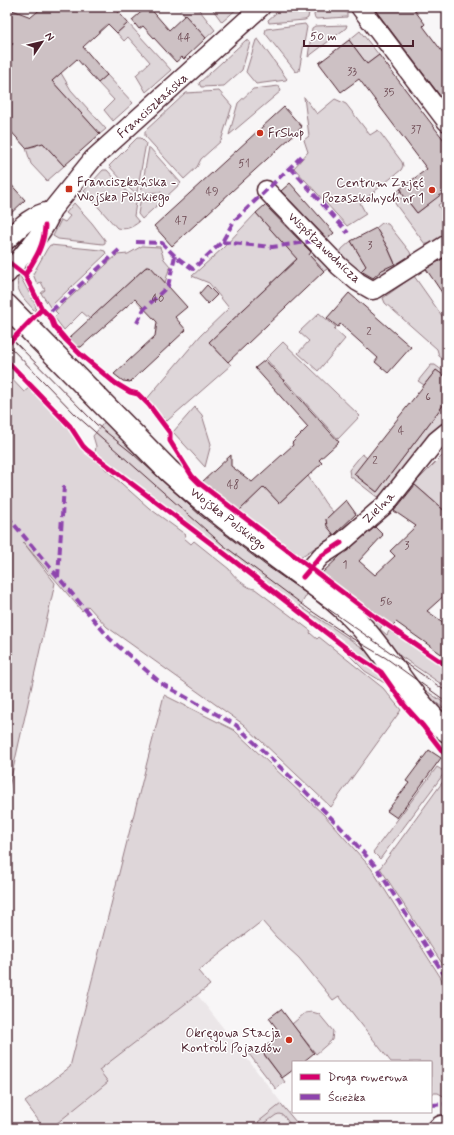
<svg xmlns="http://www.w3.org/2000/svg" width="454" height="1135" viewBox="0 0 454 1135" font-family="Mynerve,sans-serif">
<style>
.built{fill:#ebe6e8}
.green{fill:#ded6d9;stroke:#947a82}
.building{fill:#cdc1c4;stroke:#4a1f2b}
.lines{fill:none;stroke-linecap:round;stroke-linejoin:round}
.minor-casing{stroke:#4a1f2b;stroke-width:21}
.major-casing{stroke:#4a1f2b;stroke-width:25}
.minor{stroke:#fff;stroke-width:18}
.major{stroke:#fff;stroke-width:22}
.tram{stroke:#4a1f2b;stroke-width:1}
.quiet{stroke:#8e44ad;stroke-width:4;stroke-dasharray:8 4;stroke-linecap:butt}
.cycleway-casing{stroke:#fff;stroke-width:8}
.cycleway{stroke:#d6006c;stroke-width:5}
.poi-dot{fill:#c8321e;stroke:#fff;stroke-width:1.5}
.labels{text-anchor:middle;dominant-baseline:central;stroke-width:3;stroke-linejoin:round;paint-order:stroke}
.number-label{font-size:11px;fill:#6b4851}
.street-label{font-size:13px;fill:#4a1f2b;stroke:#fff}
.poi-label{font-size:13px;fill:#4a1f2b;stroke:#fff;text-anchor:start}
</style>
<rect width="100%" height="100%" fill="#f8f6f7"/>
<filter id="ink" filterUnits="userSpaceOnUse"><feTurbulence type="fractalNoise" baseFrequency=".025" numOctaves="2"/><feDisplacementMap in="SourceGraphic" scale="8" xChannelSelector="R" yChannelSelector="G"/><feConvolveMatrix kernelMatrix="1 2 1 2 8 2 1 2 1" color-interpolation-filters="sRGB"/></filter>
<g filter="url(#ink)">
<path class="built" d="M196,993L301,1128H46L98,1069Z"/>
<path class="green" d="M178,7H197L215,30L206,38Z
M211,7H239L222,22Z
M283,7H310L308,18L305,20L269,23L268,20Z
M315,7H342L347,14V17L316,19L314,16Z
M128,23L171,70L146,92L136,75L150,62L128,37L124,41L117,33Z
M305,24L307,27L299,71L296,72L265,33L266,29Z
M347,25L346,28L308,57L312,28L315,26Z
M360,31L379,55L367,64L349,40Z
M258,39L287,79L286,80L256,84L246,72L256,40Z
M246,40L250,42L242,70L224,86L201,87L199,83Z
M61,73L71,90L106,129L100,134L52,81Z
M107,75L133,103L113,121L104,110L114,100L98,83Z
M279,86L281,91L229,135L238,103L253,89Z
M219,91L232,106L221,141L201,159L197,167L184,179L145,136V131L186,93Z
M304,97L317,114L335,99L346,104L370,135L378,130L402,162L403,166L401,170L360,203L366,214L347,226L294,168L308,152L304,140L309,136Z
M137,138H141L146,143L137,192L132,191L109,166Z
M41,141L64,166L47,181L31,164L26,148L36,146Z
M149,147L181,183L166,197L161,192L141,193Z
M103,170H107L129,194L137,196L134,216L139,222C131,228 126,230 117,228L84,191Z
M400,189L402,190L397,195L401,199L406,195V199L417,213L429,204L443,189L445,192L447,190V198L438,205L447,218V234L433,244H425L396,205L392,196Z
M159,196L163,200L142,219L138,214L141,197Z
M74,203L92,223L105,240V243L103,244L58,239L53,236L61,220L65,222L70,216L66,213Z
M256,213L283,243L296,231L331,267L324,271L305,251L209,342L231,365L167,421L146,400L201,335L229,308L209,283L192,276L223,248Z
M382,223L388,224L410,252L411,256L409,261L383,279L379,271L395,263L388,248L376,228Z
M351,241L366,266L360,273L341,259L340,253L342,249Z
M50,245L101,250L105,251L106,254L50,307L41,293L45,290L41,282L37,284L33,274L47,249Z
M142,246L160,247L164,259L170,266L165,283L148,265L90,319L82,312L64,330L54,317L58,314L55,311L117,255L128,254Z
M19,274L36,306L35,311C25,300 13,290 19,274Z
M414,276L447,323V362L439,356L437,349L385,303L383,298Z
M319,313L336,327L334,329L345,339L318,371L298,353L309,341L299,332Z
M283,342L360,416L338,439L266,359Z
M431,365H435L447,374V378L436,370L424,385L418,381Z
M7,374L24,392L29,388L66,425L76,442L84,450L149,508L186,535L184,538L191,544L194,541L229,569C233,576 247,589 255,589L311,631L310,633L317,639L319,637L383,688L401,710L331,807L243,724L107,627L88,606L82,611L23,542L55,583L7,796Z
M447,400V421L439,427L382,496L377,497L350,476L349,470L362,454L367,458L355,475L377,492Z
M195,407L202,415L211,444L205,467L173,432Z
M106,420L309,591L300,606L372,654L383,670L353,651L160,501L95,453L96,446L93,436Z
M447,451V513L414,484Z
M308,476L325,503L333,512L326,519L327,526L335,535L302,556L297,555L240,510L264,487L279,503Z
M372,619L382,626L380,629L387,635L389,631L411,644L447,669V688L393,651L371,623Z
M348,652L380,674L393,691L386,684L365,671L347,653Z
M415,683L447,705V711L425,694Z
M164,695L234,730L325,816L371,868L441,978L447,996V1098L438,1093H431V1062H391L339,996L333,1000L299,958L276,937L262,921L198,971L210,985L99,1070L108,1082L51,1128H44L25,1102L70,1067Z
M437,767L445,772L380,859L373,852Z
M447,776V971L380,868Z
M312,1012L319,1014L333,1031L332,1040L316,1054L292,1024L305,1013Z
M258,1047L285,1082L276,1089L249,1054Z
M281,1104L301,1128H293L283,1115L279,1114L276,1115L261,1126L258,1122Z"/>
<path class="building" d="M43,7H114L128,23L117,33L108,24L83,47L107,75L98,83L77,59L52,81L100,134L64,166L43,143L26,148L7,127V49L13,44L7,37V8L31,17Z
M147,7H149L169,30L185,15L206,38L184,59L182,57L176,62L143,26L139,29L132,20Z
M373,7H412L425,24L423,26L447,58V105Z
M349,40L367,64L379,55L447,144V190L417,213L401,192L402,190L400,189L427,169L359,79L341,92L319,63Z
M284,107L302,127L172,246L154,226Z
M7,180L25,200L7,217Z
M290,183L334,233L327,239L281,191Z
M265,205L311,252L309,255L324,271L228,362L209,342L297,259L256,213Z
M376,228L388,248L395,264L382,270L373,278L361,271L366,266L351,241Z
M447,256V300L426,269Z
M150,266L187,307L175,317L186,330L130,382L123,381L114,374L155,336L157,322L135,299L81,347H76L69,338L145,268Z
M207,285L217,295L208,304L199,294Z
M349,293L411,347L388,373L375,362L378,358L340,324L338,327L327,318Z
M265,360L339,442L319,460L322,463L279,503L264,487L240,510L201,483L231,455V466L252,482L293,445L292,443L308,427L255,368Z
M436,370L447,378V400L377,492L354,474Z
M415,485L447,513V593L427,611L447,625V658L396,622L392,626L322,573L340,556L375,527L383,535L359,561L375,575L395,556L390,551L416,526L394,511Z
M346,500L356,514L334,535L327,526L326,519Z
M429,750L441,758L397,818L387,811L409,783L406,781Z
M281,1009L314,1053L303,1062H293V1070L282,1078L261,1050L281,1034L269,1018Z"/>
<g class="lines">
<g class="minor-casing">
<path id="minor" d="M360,7L447,122
M266,190L339,266L358,282L372,290L376,289L447,244
M7,240C20,227 32,214 51,211
M7,274C17,261 50,226 51,211L93,159L261,7
M303,577L321,556L341,543L386,504L436,441L447,432
M437,1128L441,1125L447,1128"/>
</g>
<g class="major-casing">
<path id="major" d="M7,306L168,470C204,503 243,532 282,561C303,576 325,591 344,609C384,645 406,696 447,731"/>
</g>
<use href="#minor" class="minor"/>
<use href="#major" class="major"/>
<path class="tram" d="M7,334L96,424L132,453L200,515L264,564L447,692
M7,344L77,416L223,545L310,610L350,637L386,658L447,702"/>
<path class="quiet" d="M290,167L348,233
M136,242L162,243L175,256L193,269L222,242L234,221L304,154
M222,242L272,247L314,241
M51,311L119,250
M137,323L144,309L168,286L175,256
M7,516L110,639L162,684L236,725L301,787L345,832L377,868L445,976L447,981
M58,577L64,486
M431,1105L447,1104"/>
<g class="cycleway-casing">
<path id="cycleway" d="M7,261L25,275L42,309L7,345
M25,275C35,259 44,246 45,226
M42,309L51,318L54,326L66,340L80,354L115,383L130,392L138,394L149,405L170,433V441L192,476L199,483L371,614L447,666
M7,361L70,426L83,446L87,450L225,554L351,652L381,672L405,706L423,726L447,757
M303,577L321,556L341,543"/>
</g>
<use href="#cycleway" class="cycleway"/>
</g>
</g>
<g class="poi-dot">
<circle cx="260" cy="133" r="4"/>
<rect x="65" y="185" width="8" height="8" rx="2"/>
<circle cx="432" cy="190" r="4"/>
<circle cx="289" cy="1040" r="4"/>
</g>
<g class="labels">
<g class="number-label">
<text x="184" y="38">44</text>
<text x="352" y="72">33</text>
<text x="389" y="93">35</text>
<text x="416" y="130">37</text>
<text x="244" y="164">51</text>
<text x="212" y="192">49</text>
<text x="181" y="221">47</text>
<text x="370" y="246">3</text>
<text x="158" y="299">40</text>
<text x="369" y="332">2</text>
<text x="428" y="397">6</text>
<text x="401" y="431">4</text>
<text x="375" y="461">2</text>
<text x="233" y="485">48</text>
<text x="407" y="546">3</text>
<text x="345" y="565">1</text>
<text x="386" y="602">56</text>
</g>
<g class="street-label">
<text transform="translate(153 106) rotate(-42)">Franciszkańska</text>
<text transform="translate(324 248) rotate(44)">Współzawodnicza</text>
<text transform="translate(379 508) rotate(-45)">Zielna</text>
<text transform="translate(228 519) rotate(38)">Wojska Polskiego</text>
</g>
<g class="poi-label">
<text x="268" y="133">FrShop</text>
<text x="77" y="182">Franciszkańska -<tspan x="77" dy="15">Wojska Polskiego</tspan></text>
<text x="424" y="183" text-anchor="end">Centrum Zajęć<tspan x="424" dy="15">Pozaszkolnych nr 1</tspan></text>
<text x="281" y="1033" text-anchor="end">Okręgowa Stacja<tspan x="281" dy="15">Kontroli Pojazdów</tspan></text>
</g>
</g>
<rect width="454" height="1135" fill="none" stroke="#fff" stroke-width="24"/>
<rect x="12" y="12" width="430" height="1111" fill="none" stroke="#4a1f2b" stroke-width="1.5" filter="url(#ink)"/>
<rect x="292" y="1061" width="140" height="52" fill="#ffffff" stroke="#b7a5aa"/>
<rect x="300" y="1074" width="20" height="6" fill="#d6006c" stroke="#b7a5aa"/>
<text x="328" y="1081" font-size="12" fill="#4a1f2b">Droga rowerowa</text>
<rect x="300" y="1094" width="20" height="6" fill="#8e44ad" stroke="#b7a5aa"/>
<text x="328" y="1101" font-size="12" fill="#4a1f2b">Ścieżka</text>
<g transform="translate(42 42) rotate(55)" stroke="#ffffff" stroke-width="3" paint-order="stroke">
<path d="M0-3L7 15L0 10L-7 15Z" fill="#4a1f2b"/>
<text y="-6" font-size="11" font-weight="bold" text-anchor="middle" fill="#4a1f2b">N</text>
</g>
<path d="M304 40v6h109v-6" fill="none" stroke="#4a1f2b" stroke-width="2"/>
<text x="310" y="40" font-size="12" fill="#4a1f2b" stroke="#ffffff" stroke-width="3" paint-order="stroke">50 m</text>
</svg>
